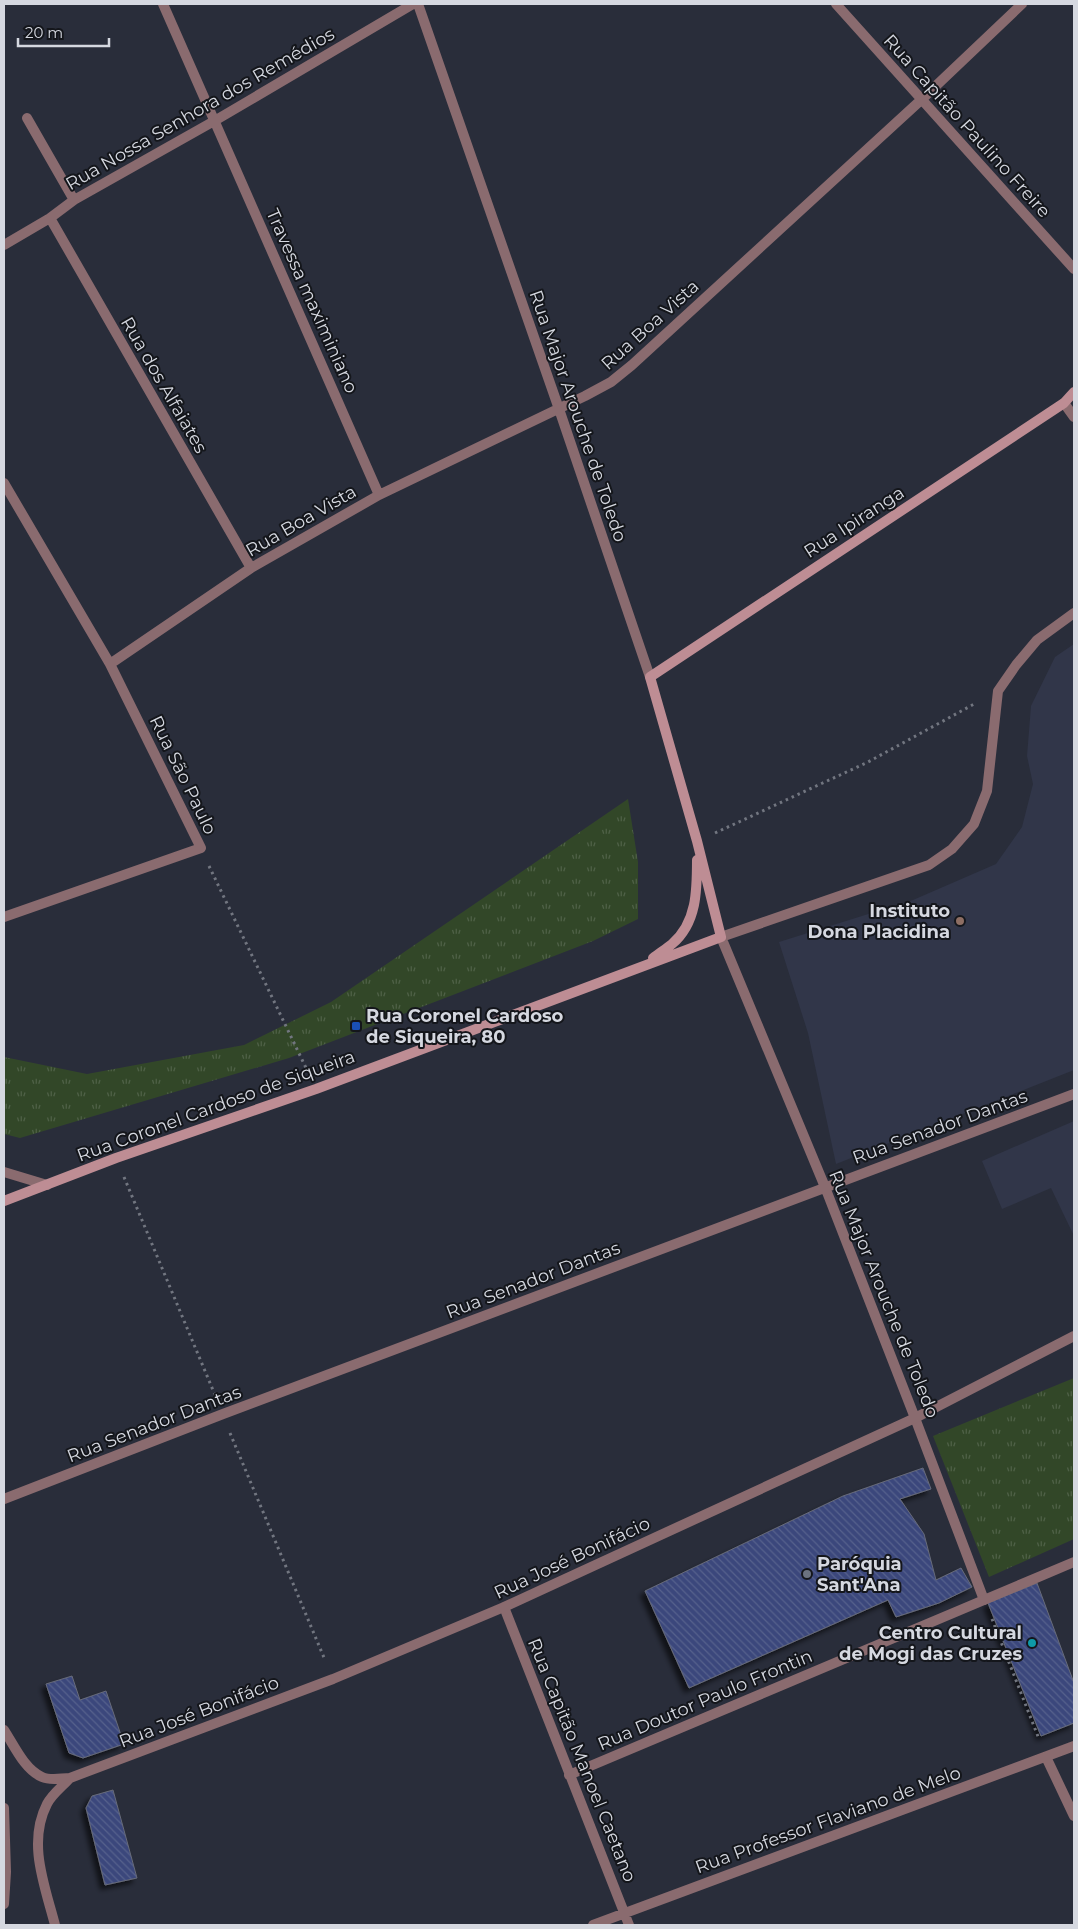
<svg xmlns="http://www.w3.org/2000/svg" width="1078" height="1929" viewBox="0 0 1078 1929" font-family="Montserrat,sans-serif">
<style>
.built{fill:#313649}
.park{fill:url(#park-tufts)}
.building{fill:url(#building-back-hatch);stroke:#676b7a;filter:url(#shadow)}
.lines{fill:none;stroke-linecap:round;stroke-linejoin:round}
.path{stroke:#727680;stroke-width:3;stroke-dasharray:2.5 4;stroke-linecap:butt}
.pedestrian{stroke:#8a6b6f;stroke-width:10}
.minor{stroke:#8a6b6f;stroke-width:10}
.secondary{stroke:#be8d94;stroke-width:10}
.education-dot{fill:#8d6e63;stroke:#14161b;stroke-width:2}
.transit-dot{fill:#1a4fb4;stroke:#14161b;stroke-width:2}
.worship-dot{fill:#6b7280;stroke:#14161b;stroke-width:2}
.culture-dot{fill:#0f9aa8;stroke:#14161b;stroke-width:2}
.labels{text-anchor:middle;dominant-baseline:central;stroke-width:4;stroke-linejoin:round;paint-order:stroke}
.street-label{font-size:18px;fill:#d5d8e0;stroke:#14161b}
.poi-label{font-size:18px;font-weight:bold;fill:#d5d8e0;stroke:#14161b;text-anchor:end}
</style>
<defs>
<pattern id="park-tufts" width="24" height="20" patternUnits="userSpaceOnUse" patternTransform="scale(1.25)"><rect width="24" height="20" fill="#324728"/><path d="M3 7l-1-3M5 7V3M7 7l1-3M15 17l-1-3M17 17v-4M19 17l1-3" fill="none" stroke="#4f6147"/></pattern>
<pattern id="building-back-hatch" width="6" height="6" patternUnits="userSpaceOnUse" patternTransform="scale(1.25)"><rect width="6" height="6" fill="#3b477b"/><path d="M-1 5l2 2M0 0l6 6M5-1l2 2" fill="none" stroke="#56618d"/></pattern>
<filter id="shadow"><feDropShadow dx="-4.5" dy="4.5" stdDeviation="2.5" flood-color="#0009"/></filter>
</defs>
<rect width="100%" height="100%" fill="#292d3a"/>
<path class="built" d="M1074,644V1070L836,1164L808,1033L779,942L913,900L996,864L1022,827L1033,784L1027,756L1031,706L1055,657Z
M1074,1121V1236L1051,1188L1002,1209L982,1161Z"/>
<path class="park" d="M628,799L638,862V919L593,941L289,1058L20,1138L4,1134V1057L87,1074L244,1045L331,1002Z
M1074,1378V1539L989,1577L933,1436Z"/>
<path class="building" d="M923,1468L931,1489L900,1499L924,1534L936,1580L961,1568L972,1587L939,1603L896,1617L888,1600L689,1688L645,1591L843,1496Z
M1037,1583L1074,1683V1723L1041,1736L988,1603Z
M72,1676L80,1700L106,1691L124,1744L83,1758L69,1753L46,1684Z
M113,1790L137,1878L105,1885L86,1808L92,1796Z"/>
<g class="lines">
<path class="path" d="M715,833L868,762L976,703
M209,866L307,1070
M124,1177L215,1395
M230,1433L325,1660
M992,1619L1039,1739"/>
<path class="pedestrian" d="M915,1418L984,1600"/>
<path class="minor" d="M163,4L379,495
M418,4L559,409L650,677
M836,4L1074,269
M27,118L74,200
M50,218L251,568
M4,245L50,218L74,200L216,120L413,4
M1064,403L1074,417
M4,483L110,664L201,848L4,917
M110,664L251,568L379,495L585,396L611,382L632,365L921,100L1022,4
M4,1172L47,1185
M915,1418L825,1187L721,937L929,865L952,849L974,824L987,791L998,691L1016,665L1037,640L1074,613
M4,1499L223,1414L1074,1094
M504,1607L629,1925
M4,1730C14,1745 24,1769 42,1777C51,1781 61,1778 70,1778L333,1679L504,1607L915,1418L1074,1336
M1046,1757L1074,1816
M569,1775L1074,1562
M4,1808L6,1872L4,1904
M55,1925C45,1886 27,1843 47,1804C52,1794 63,1786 70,1778
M593,1925L1074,1746"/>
<path class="secondary" d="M653,958C659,953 666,949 672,944C697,923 697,890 697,860
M4,1201L116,1158L316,1089L721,937L697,841L650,677L1064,403L1074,392"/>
</g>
<circle class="education-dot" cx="960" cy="921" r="5"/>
<rect class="transit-dot" x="351" y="1021" width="10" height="10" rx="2.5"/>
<circle class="worship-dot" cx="807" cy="1574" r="5"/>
<circle class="culture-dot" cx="1032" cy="1643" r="5"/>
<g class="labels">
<g class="street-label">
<text transform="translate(200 109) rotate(-30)">Rua Nossa Senhora dos Remédios</text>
<text transform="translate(967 126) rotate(48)">Rua Capitão Paulino Freire</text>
<text transform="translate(312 301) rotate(66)">Travessa maximiniano</text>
<text transform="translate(650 325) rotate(-42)">Rua Boa Vista</text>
<text transform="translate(164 385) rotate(60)">Rua dos Alfaiates</text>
<text transform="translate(578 416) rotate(71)">Rua Major Arouche de Toledo</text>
<text transform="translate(301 521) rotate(-30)">Rua Boa Vista</text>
<text transform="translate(854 522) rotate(-33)">Rua Ipiranga</text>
<text transform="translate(183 775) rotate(64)">Rua São Paulo</text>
<text transform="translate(216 1106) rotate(-20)">Rua Coronel Cardoso de Siqueira</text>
<text transform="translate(940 1127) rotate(-20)">Rua Senador Dantas</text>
<text transform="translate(533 1280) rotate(-21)">Rua Senador Dantas</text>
<text transform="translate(884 1294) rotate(68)">Rua Major Arouche de Toledo</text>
<text transform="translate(154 1424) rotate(-21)">Rua Senador Dantas</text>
<text transform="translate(572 1558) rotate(-25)">Rua José Bonifácio</text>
<text transform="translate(705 1700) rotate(-23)">Rua Doutor Paulo Frontin</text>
<text transform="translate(199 1712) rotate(-21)">Rua José Bonifácio</text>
<text transform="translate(582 1760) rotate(68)">Rua Capitão Manoel Caetano</text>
<text transform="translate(828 1820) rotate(-20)">Rua Professor Flaviano de Melo</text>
</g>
<g class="poi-label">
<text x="950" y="911">Instituto<tspan x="950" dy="21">Dona Placidina</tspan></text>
<text x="366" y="1016" text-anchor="start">Rua Coronel Cardoso<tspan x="366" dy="21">de Siqueira, 80</tspan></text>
<text x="817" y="1564" text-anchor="start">Paróquia<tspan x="817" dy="21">Sant'Ana</tspan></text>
<text x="1022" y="1633">Centro Cultural<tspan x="1022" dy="21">de Mogi das Cruzes</tspan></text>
</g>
</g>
<rect width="1078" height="1929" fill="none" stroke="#d5d8e0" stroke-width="10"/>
<path d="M18 38v8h91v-8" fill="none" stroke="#d5d8e0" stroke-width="2.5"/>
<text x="25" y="38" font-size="15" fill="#d5d8e0" stroke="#14161b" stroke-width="4" paint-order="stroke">20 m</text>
</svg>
